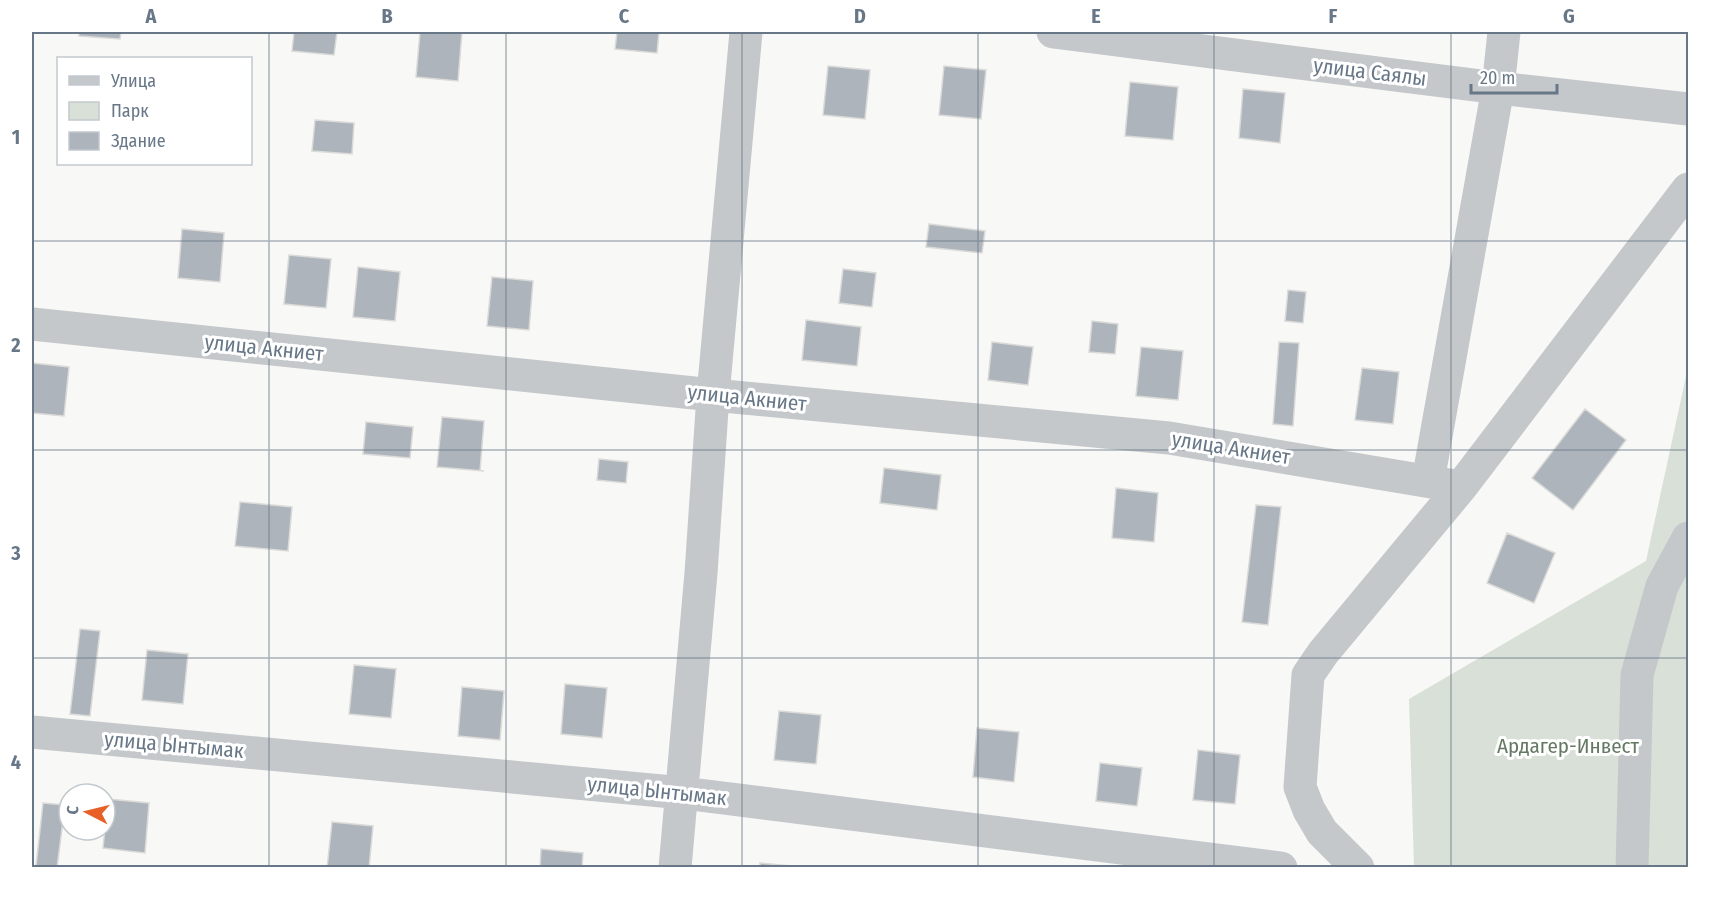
<svg xmlns="http://www.w3.org/2000/svg" width="1720" height="899" viewBox="0 0 1720 899" font-family="'Fira Sans Condensed',sans-serif">
<style>
.green{fill:#d9e0d7}
.building{fill:#adb4bb;stroke:#dadad8;stroke-width:1.5}
.lines{fill:none;stroke-linecap:round;stroke-linejoin:round}
.minor{stroke:#c4c8cb;stroke-width:33}
.grid{fill:none;stroke:#677787;stroke-width:1.5;stroke-opacity:0.55}
.labels{text-anchor:middle;dominant-baseline:central;stroke-width:6;stroke-linejoin:round;paint-order:stroke}
.street-label{font-size:21px;fill:#677787;stroke:#fff}
.park-label{font-size:21px;fill:#657962;stroke:#fff}
.neatline{fill:none;stroke:#677787;stroke-width:2}
.grid-label{font-size:20px;text-anchor:middle;font-weight:bold;fill:#677787}
</style>
<rect width="100%" height="100%" fill="#f8f8f6"/>
<path class="green" d="M1688,367V867H1414L1409,699L1646,561Z"/>
<path class="building" d="M79,32H121L120,39L79,36Z
M294,32H337L334,55L292,51Z
M420,32H462L458,81L416,77Z
M617,32H659L657,53L615,49Z
M828,66L870,70L865,119L823,115Z
M944,66L986,70L981,119L939,115Z
M1130,82L1178,87L1173,140L1125,136Z
M1243,89L1285,93L1280,143L1239,138Z
M315,120L354,123L352,154L312,151Z
M929,224L985,231L982,253L926,247Z
M182,229L224,233L220,282L178,278Z
M289,255L331,259L326,308L284,304Z
M358,267L400,272L395,321L353,317Z
M843,269L876,273L872,307L839,303Z
M492,277L533,281L529,330L487,326Z
M1288,290L1306,292L1303,323L1285,321Z
M806,320L861,327L857,366L802,360Z
M1092,321L1118,324L1115,354L1089,352Z
M992,342L1033,347L1028,385L988,380Z
M1279,342L1299,343L1293,426L1273,424Z
M1141,347L1183,351L1178,400L1136,396Z
M32,363L69,367L64,416L32,413Z
M1362,368L1399,372L1393,424L1355,420Z
M1585,409L1626,440L1573,510L1532,478Z
M442,417L484,421L480,471H484L437,467Z
M366,422L413,427L410,458L363,454Z
M599,459L628,462L626,483L597,480Z
M884,468L941,475L937,510L880,503Z
M1116,488L1158,493L1154,542L1112,538Z
M240,502L292,507L288,551L235,546Z
M1256,505L1281,507L1268,625L1242,622Z
M1507,533L1555,553L1534,603L1487,583Z
M80,629L100,631L90,716L70,714Z
M147,650L188,654L183,704L142,700Z
M354,665L396,669L391,718L349,714Z
M565,684L607,688L602,738L561,734Z
M462,687L504,691L500,740L458,736Z
M779,711L821,715L816,764L774,760Z
M977,728L1019,732L1014,782L973,777Z
M1198,750L1240,755L1235,804L1193,800Z
M1100,763L1142,768L1137,806L1096,801Z
M108,799L149,803L145,853L103,848Z
M43,803L65,805L57,868L36,866Z
M332,822L373,826L369,868H327Z
M541,849L583,853L582,868H540Z
M760,863L802,867L760,868Z"/>
<g class="lines">
<path class="minor" d="M1053,32L1498,88L1688,109
M32,324L713,395L1169,438L1461,487
M1428,481L1498,88L1504,32
M32,732L683,793L1281,868
M675,868L701,573L713,395L746,32
M1358,868L1322,832L1309,810L1300,787L1308,675L1323,653L1461,487L1688,189
M1632,868L1637,675L1662,586L1688,538"/>
</g>
<path class="grid" d="M269,32V868M506,32V868M742,32V868M978,32V868M1214,32V868M1451,32V868M32,241H1688M32,450H1688M32,658H1688"/>
<g class="labels">
<g class="street-label">
<text transform="translate(1370 72) rotate(7)">улица Саялы</text>
<text transform="translate(264 348) rotate(6)">улица Акниет</text>
<text transform="translate(747 398) rotate(6)">улица Акниет</text>
<text transform="translate(1231 448) rotate(9)">улица Акниет</text>
<text transform="translate(174 745) rotate(5)">улица Ынтымак</text>
<text transform="translate(657 791) rotate(6)">улица Ынтымак</text>
</g>
<g class="park-label">
<text x="1568" y="746">Ардагер-Инвест</text>
</g>
</g>
<rect width="1720" height="899" fill="none" stroke="#ffffff" stroke-width="66"/>
<rect x="57" y="57" width="195" height="108" fill="#ffffff" stroke="#c2c9cf" stroke-width="1.5"/>
<rect x="69" y="76" width="30" height="9" fill="#c4c8cb" stroke="#c2c9cf" stroke-width="1.5"/>
<text x="111" y="87" font-size="18" fill="#677787">Улица</text>
<rect x="69" y="102" width="30" height="18" fill="#d9e0d7" stroke="#c2c9cf" stroke-width="1.5"/>
<text x="111" y="117" font-size="18" fill="#677787">Парк</text>
<rect x="69" y="132" width="30" height="18" fill="#adb4bb" stroke="#c2c9cf" stroke-width="1.5"/>
<text x="111" y="147" font-size="18" fill="#677787">Здание</text>
<g transform="translate(87 812) rotate(277)"><circle r="28" fill="#ffffff" stroke="#c2c9cf" stroke-width="1.5"/>
<path d="M0-4.5L10 22L0 15L-10 22Z" fill="#e66028"/>
<text y="-9" font-size="16" font-weight="bold" text-anchor="middle" fill="#677787">С</text>
</g>
<path d="M1471 84v9h86v-9" fill="none" stroke="#677787" stroke-width="3"/>
<text x="1480" y="84" font-size="18" fill="#677787" stroke="#ffffff" stroke-width="4.5" paint-order="stroke">20 m</text>
<rect x="33" y="33" width="1654" height="833" class="neatline"/>
<g class="grid-label">
<text x="151" y="23">A</text>
<text x="387" y="23">B</text>
<text x="624" y="23">C</text>
<text x="860" y="23">D</text>
<text x="1096" y="23">E</text>
<text x="1333" y="23">F</text>
<text x="1569" y="23">G</text>
<text x="16" y="144">1</text>
<text x="16" y="352">2</text>
<text x="16" y="560">3</text>
<text x="16" y="769">4</text>
</g>
</svg>
